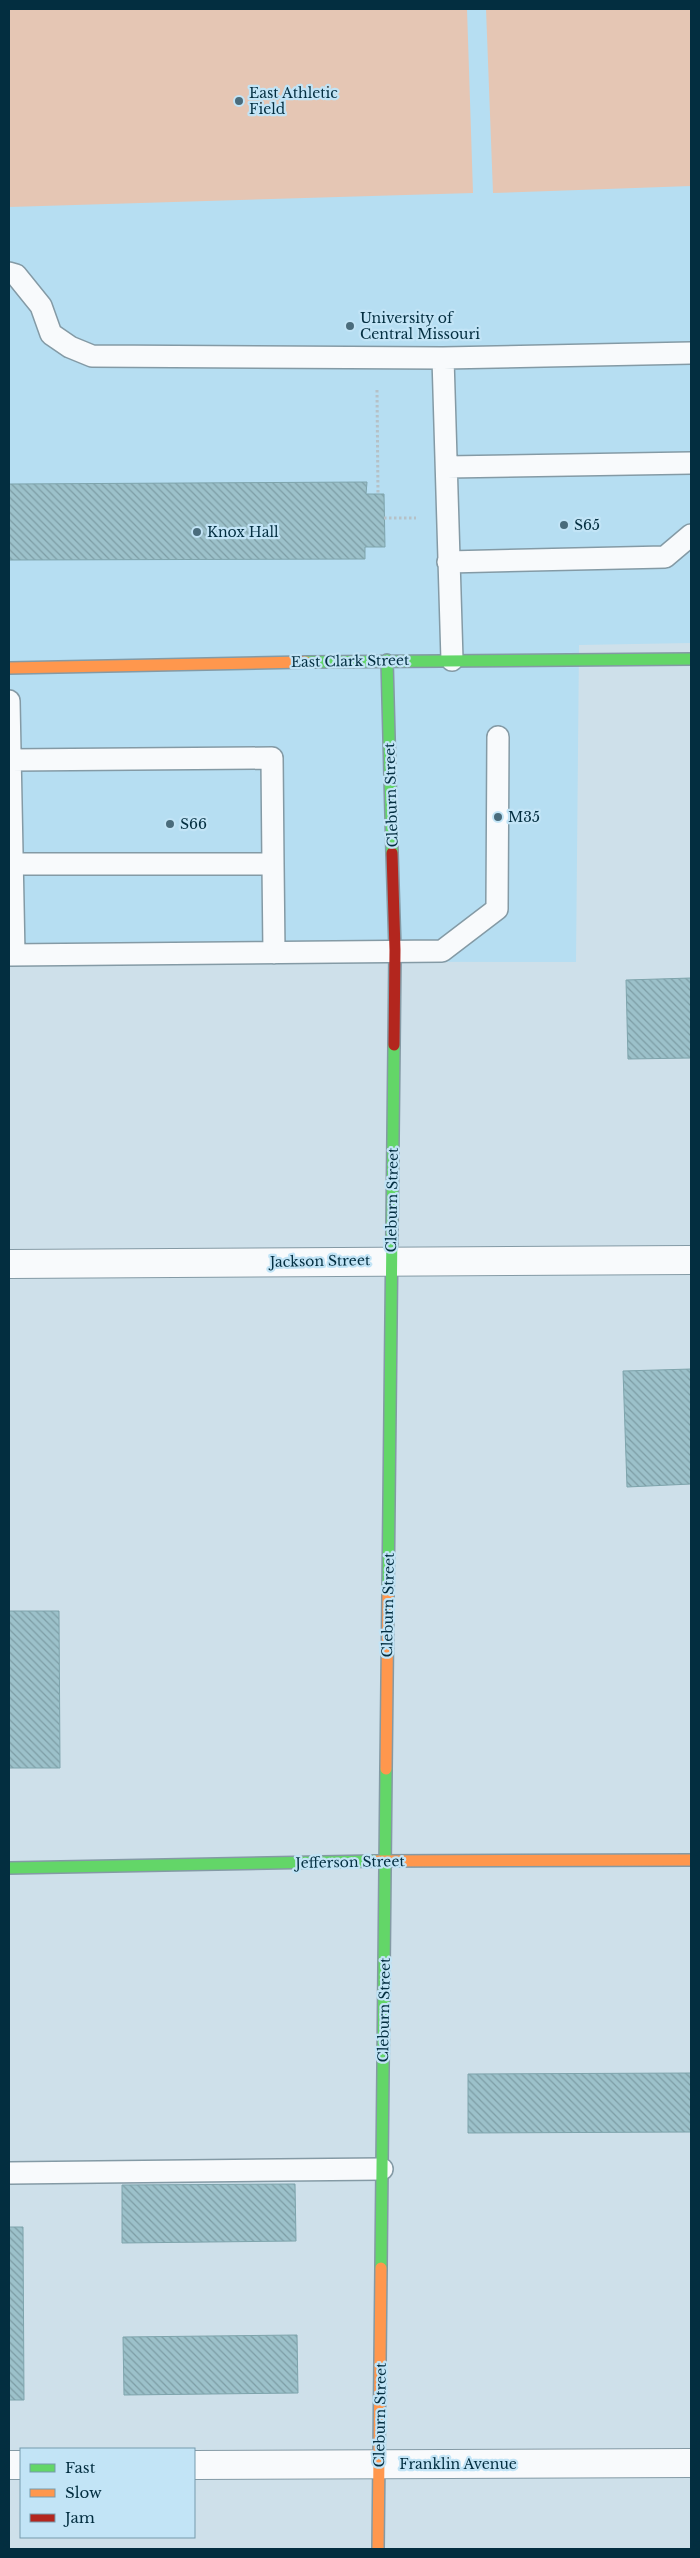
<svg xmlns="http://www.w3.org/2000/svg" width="700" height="2558" viewBox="0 0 700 2558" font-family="'Libre Baskerville',serif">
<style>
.built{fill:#b6def2}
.garden{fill:#e5c6b4}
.building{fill:url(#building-back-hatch);stroke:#7ea4ac}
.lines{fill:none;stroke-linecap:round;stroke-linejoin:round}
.lane-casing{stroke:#849aa5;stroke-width:24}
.street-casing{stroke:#849aa5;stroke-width:30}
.fast-casing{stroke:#849aa5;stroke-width:14}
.slow-casing{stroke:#849aa5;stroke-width:14}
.jam-casing{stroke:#849aa5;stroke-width:14}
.path{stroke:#b5c1c7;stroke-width:3;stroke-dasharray:2.5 2.5;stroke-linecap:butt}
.lane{stroke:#f8fafc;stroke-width:21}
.street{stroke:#f8fafc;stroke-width:28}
.fast{stroke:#63d668;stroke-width:11}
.slow{stroke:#ff974d;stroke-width:11}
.jam{stroke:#b3261e;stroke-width:11}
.poi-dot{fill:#4a6c7c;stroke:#c2e4f6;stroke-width:2}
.labels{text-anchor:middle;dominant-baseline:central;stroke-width:4.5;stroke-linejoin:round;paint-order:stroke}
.poi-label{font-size:14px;fill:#032e40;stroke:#c2e4f6;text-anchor:start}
.street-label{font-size:14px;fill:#032e40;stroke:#c2e4f6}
</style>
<defs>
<pattern id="building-back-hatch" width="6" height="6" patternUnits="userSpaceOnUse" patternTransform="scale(1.25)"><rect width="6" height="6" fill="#9cc1ca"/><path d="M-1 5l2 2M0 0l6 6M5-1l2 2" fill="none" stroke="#7d9da5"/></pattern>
</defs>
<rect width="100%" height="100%" fill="#cee0ea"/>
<path class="built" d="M9,9H691V643L579,645L576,962L9,961Z"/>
<path class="garden" d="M9,9H467L473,193L9,207Z
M486,9H691V186L493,193Z"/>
<path class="building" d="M367,482L366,494H384L385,547H365V559L9,560V484Z
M691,978V1058L628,1059L626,980Z
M691,1369V1484L627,1487L623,1371Z
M9,1611H59L60,1768H9Z
M691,2073V2132L468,2133V2074Z
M295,2184L296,2241L122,2243V2185Z
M9,2227H23L24,2400H9Z
M297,2335L298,2393L124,2395L123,2337Z"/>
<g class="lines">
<g class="lane-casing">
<path id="lane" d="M9,273L16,275L41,306L51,334L70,347L92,356L443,358L691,353
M443,358L452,660
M447,467L691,463
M448,562L665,557L691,535
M9,701L14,955
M11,760L272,758L273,864H13
M273,864L274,953
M9,955L442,951L497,909L498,737
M9,2173L382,2169"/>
</g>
<g class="street-casing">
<path id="street" d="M9,1264L691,1260
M9,2465H21
M194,2465L691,2463"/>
</g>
<g class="fast-casing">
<path id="fast" d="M387,660L392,853
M306,662L691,659
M388,1594L394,1045
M9,1868L376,1861
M381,2268L386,1769"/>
</g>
<g class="slow-casing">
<path id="slow" d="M9,668L306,662
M386,1769L388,1594
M376,1861L691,1860
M378,2549L381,2268"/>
</g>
<g class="jam-casing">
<path id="jam" d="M392,853L395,950L394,1045"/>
</g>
<path class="path" d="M377,390L378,494
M384,518H416"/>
<use href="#lane" class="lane"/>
<use href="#street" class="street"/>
<use href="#fast" class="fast"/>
<use href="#slow" class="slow"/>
<use href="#jam" class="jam"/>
</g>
<g class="poi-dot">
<circle cx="239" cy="101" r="5"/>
<circle cx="350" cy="326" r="5"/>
<circle cx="564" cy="525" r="5"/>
<circle cx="197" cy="532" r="5"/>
<circle cx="498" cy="817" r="5"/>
<circle cx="170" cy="824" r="5"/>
</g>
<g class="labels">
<g class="poi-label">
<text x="249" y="93">East Athletic<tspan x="249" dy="16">Field</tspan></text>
<text x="360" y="318">University of<tspan x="360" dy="16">Central Missouri</tspan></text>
<text x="574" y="525">S65</text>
<text x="207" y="532">Knox Hall</text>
<text x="508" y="817">M35</text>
<text x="180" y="824">S66</text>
</g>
<g class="street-label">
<text transform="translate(350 661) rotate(-1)">East Clark Street</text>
<text transform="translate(391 795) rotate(-92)">Cleburn Street</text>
<text transform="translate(392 1200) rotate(-89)">Cleburn Street</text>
<text transform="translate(320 1261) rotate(-1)">Jackson Street</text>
<text transform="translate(388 1605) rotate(-89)">Cleburn Street</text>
<text transform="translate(350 1862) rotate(-1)">Jefferson Street</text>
<text transform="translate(384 2010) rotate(-89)">Cleburn Street</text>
<text transform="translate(380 2415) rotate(-89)">Cleburn Street</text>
<text x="458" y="2464">Franklin Avenue</text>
</g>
</g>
<rect width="700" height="2558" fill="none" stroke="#032e40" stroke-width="20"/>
<rect x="20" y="2448" width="175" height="90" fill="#c2e4f6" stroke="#769bad"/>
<rect x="30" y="2464" width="25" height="8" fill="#63d668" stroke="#769bad"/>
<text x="65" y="2473" font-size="15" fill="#032e40">Fast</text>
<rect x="30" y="2489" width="25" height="8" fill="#ff974d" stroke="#769bad"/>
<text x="65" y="2498" font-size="15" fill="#032e40">Slow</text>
<rect x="30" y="2514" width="25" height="8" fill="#b3261e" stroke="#769bad"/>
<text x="65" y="2523" font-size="15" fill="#032e40">Jam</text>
</svg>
